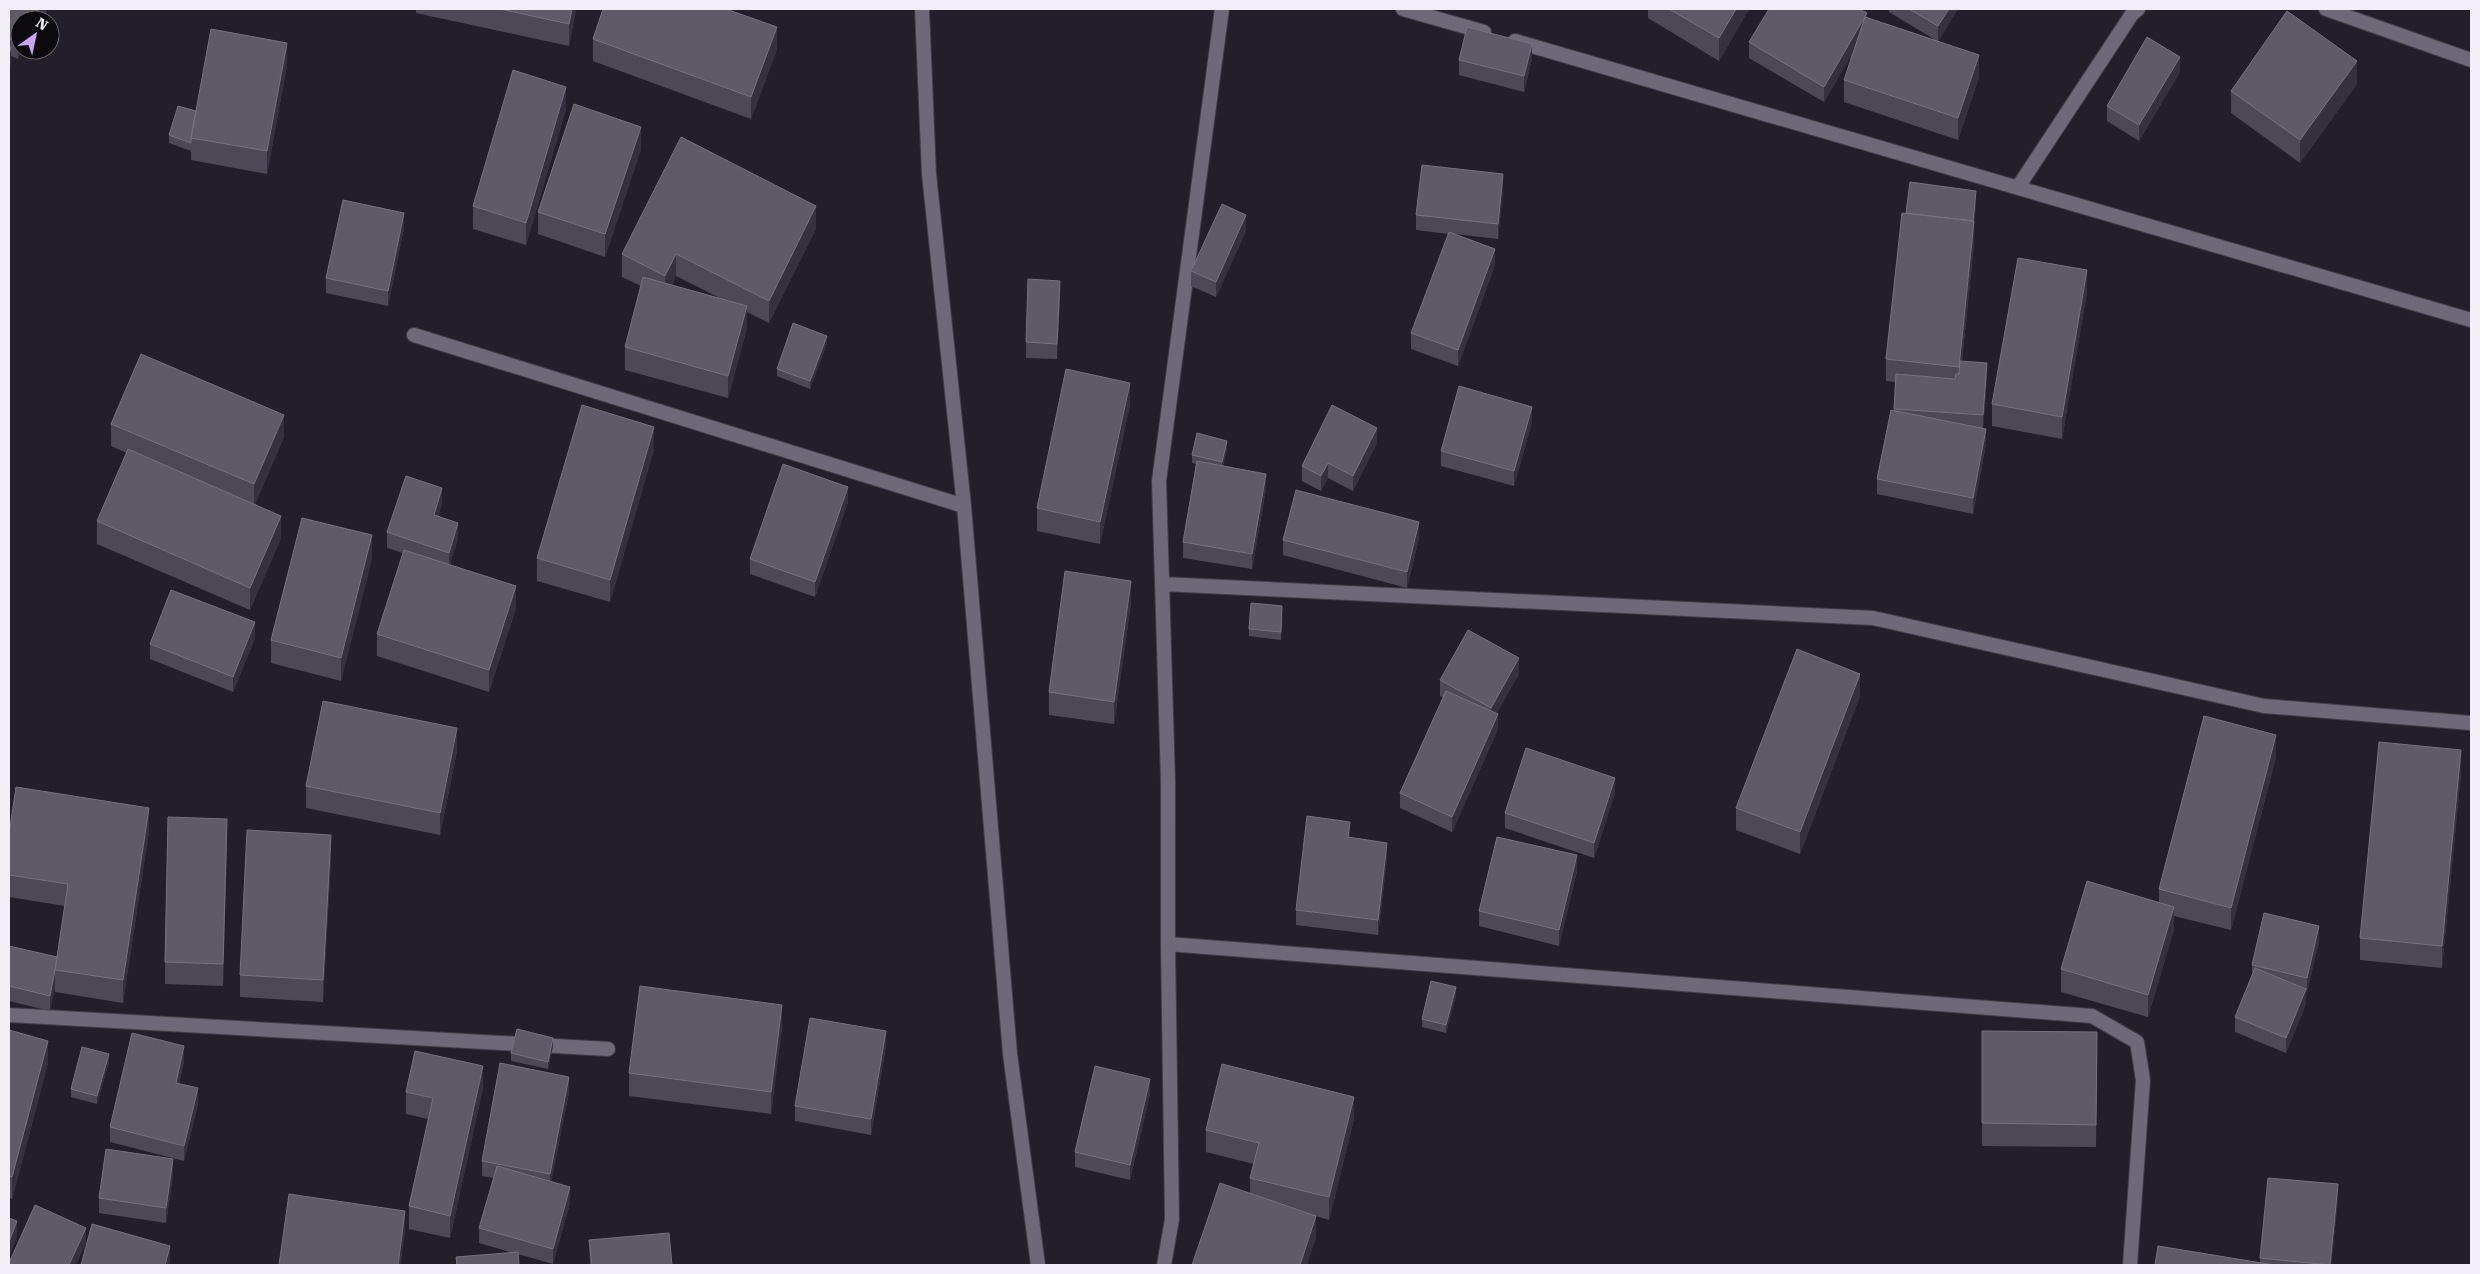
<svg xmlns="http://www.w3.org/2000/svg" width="2480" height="1274" viewBox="0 0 2480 1274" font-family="'Roboto Serif',serif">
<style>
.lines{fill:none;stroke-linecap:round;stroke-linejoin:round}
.minor-casing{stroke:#403b46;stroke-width:16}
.minor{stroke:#6f6878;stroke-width:14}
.wall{fill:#4e4856;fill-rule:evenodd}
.shaded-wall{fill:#362f3e}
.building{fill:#605967;stroke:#77717e}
</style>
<rect width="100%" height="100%" fill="#241e2b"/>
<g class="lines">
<g class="minor-casing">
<path id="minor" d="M922,9L929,174L964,506L1010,1054L1038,1265
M1403,9L1484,32
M2326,9L2471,60
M1515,41L2471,320
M2018,187L2132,14L2138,9
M414,335L964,506
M1162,584L1873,618L2264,706L2471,723
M1168,944L2092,1016L2137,1042L2143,1080L2130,1265
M9,1015L608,1049
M1164,1265L1172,1219L1168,944V781L1159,481L1222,9"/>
</g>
<use href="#minor" class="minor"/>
</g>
<path class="wall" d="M9,9H48L41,20H20L18,59L11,56V62L9,70Z
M416,9H576L569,46L416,13Z
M1648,9H1749L1719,61L1648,18Z
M1889,9H1958L1938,41L1979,77L1958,140L1844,102V80L1852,54L1824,102L1749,58V42L1867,18L1937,41L1889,12Z
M593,39L777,49L751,119L593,61Z
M1532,59L1524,92L1459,75V60Z
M287,65L267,174L191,160V151L169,143V135L196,111Z
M2180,72L2139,141L2107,121V106Z
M2357,84L2300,163L2231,113V91Z
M566,109L526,245L473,229V206Z
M641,149L605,257L538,234V212Z
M1503,190L1498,239L1454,234L1495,265L1458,366L1411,349V333L1448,234L1416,230V215Z
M1976,206L1974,222V244L1962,361L1987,378L1983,428L1986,444L1973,514L1877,494V479L1894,410L1895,382L1886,381V359L1906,213Z
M404,228L388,306L326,293V278Z
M816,229L769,323L747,312V328L728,398L625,370V347L641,286L622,277V254ZM676,276L720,298L672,285Z
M1246,231L1216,297L1191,286V271Z
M2087,292L2062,439L1992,426V404Z
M1060,296L1057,359L1026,358V342Z
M827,343L810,389L777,376V369Z
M1130,405L1100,544L1037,531V508Z
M1532,422L1514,486L1441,466V451Z
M111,424L284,437L255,504L281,538L250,610L97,544V521L127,453L111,446Z
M1377,443L1353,491L1328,478L1321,491L1302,481V466Z
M654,449L610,602L537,581V558Z
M1227,449L1223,466L1266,489L1252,569L1183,558V542L1196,464L1192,463V455Z
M848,502L815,597L750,574V559Z
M442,504L438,516L458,538L450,564L516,608L489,692L377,656V634L403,553L387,548V532Z
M1419,538L1407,588L1283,555V540Z
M372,558L341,681L271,663V640Z
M1131,603L1114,724L1049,715V692Z
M1282,614L1281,640L1249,636V629Z
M255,638L233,692L150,659V644Z
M1519,674L1496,713L1498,729L1452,832L1400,808V793L1443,697L1440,696V680Z
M1860,696L1800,854L1736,830V808Z
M457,751L440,835L306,808V786Z
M2276,757L2231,930L2174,916V929L2148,1017L2061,992V969L2159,903V889Z
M2461,773L2442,968L2360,960V938Z
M1615,793L1594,858L1505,828V813Z
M149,831L123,1003L55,992V987L50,1011L9,1001V946L57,957L65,906L9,897V834Z
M1350,838L1387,858L1378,935L1296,925V910Z
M227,841L223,986L165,984V962Z
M331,858L323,1002L240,997V975Z
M1577,871L1559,946L1479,926V911Z
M2319,942L2306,993V1004L2286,1053L2235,1032V1017L2252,975V965Z
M1456,995L1446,1033L1422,1027V1019Z
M782,1027L771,1114L629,1096V1073Z
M9,1030L48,1063L12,1199L9,1198Z
M1982,1031L2097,1032L2096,1147L1982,1146Z
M553,1046L548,1069L511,1061V1053Z
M886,1046L871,1135L795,1121V1106Z
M184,1061L179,1084L198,1104L184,1161L110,1142V1127Z
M109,1062L97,1104L71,1097V1089Z
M483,1088L450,1238L409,1229V1206L428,1119L406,1114V1092Z
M569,1092L551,1182L570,1203L553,1264L518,1254L519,1265H456V1257L513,1253L479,1243V1228L494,1178L482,1176V1161Z
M1150,1094L1130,1180L1075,1167V1152Z
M1354,1119L1329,1220L1316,1216V1238L1250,1193V1178L1254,1164L1206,1152V1130Z
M173,1175L166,1223L99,1213V1198Z
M2338,1200L2331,1265H2155L2260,1263V1258Z
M589,1240L672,1265H590Z"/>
<path class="shaded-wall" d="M39,9H48L41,20H32Z
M572,9H576L569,46V24Z
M1736,9H1749L1719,61V38Z
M1949,9H1958L1938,42V26Z
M1867,13V29L1824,102V87Z
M777,27V49L751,119V97Z
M20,40V50H23L18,59V44Z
M287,43V65L267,174V151Z
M1532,44V59L1524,92V76Z
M11,47V62L9,70V55Z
M1979,55V77L1958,140V118Z
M2180,57V72L2139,141V125Z
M2357,61V84L2300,163V140Z
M566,87V109L526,245V223Z
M641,127V149L605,257V234Z
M1503,174V190L1498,239V224Z
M1976,191V206L1974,222V244L1959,389V367Z
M816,206V229L769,323V301Z
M404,213V228L388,306V291Z
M1246,215V231L1216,297V282Z
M1495,249V265L1458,366V350Z
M676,254V276L665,299V276Z
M2087,270V292L2062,439V417Z
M1060,281V296L1057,359V344Z
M747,306V328L728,398V376Z
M827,336V343L810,389V381Z
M1987,363V378L1983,431V415Z
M1130,383V405L1100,544V522Z
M1532,407V422L1514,486V471Z
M284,415V437L254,507V484Z
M654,427V449L610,602V580Z
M1377,428V443L1353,491V476Z
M1986,429V444L1973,514V498Z
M1227,441V449L1222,470V462Z
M1328,463V478L1321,491V476Z
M1266,474V489L1252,569V554Z
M848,487V502L815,597V582Z
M442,488V504L434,530V515Z
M281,516V538L250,610V588Z
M1419,522V538L1407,588V572Z
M458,523V538L449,568V553Z
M372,535V558L341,681V658Z
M1131,581V603L1114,724V702Z
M516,586V608L489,692V670Z
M255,622V638L233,692V677Z
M1519,658V674L1491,724V708Z
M1860,674V696L1800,854V832Z
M1498,714V729L1452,832V817Z
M457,728V751L440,835V813Z
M2276,735V757L2231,930V908Z
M2461,750V773L2442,968V946Z
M1615,778V793L1594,858V843Z
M149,808V831L123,1003V980Z
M227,819V841L223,986V964Z
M1350,822V837L1348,853V837Z
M331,835V858L323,1002V980Z
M1387,843V858L1378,935V920Z
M1577,855V871L1559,946V930Z
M2174,907V929L2148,1017V995Z
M2319,926V942L2307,993V978Z
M55,972V987L50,1011V996Z
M1456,987V995L1446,1033V1025Z
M2306,989V1004L2286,1053V1038Z
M782,1005V1027L771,1114V1092Z
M886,1031V1046L871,1135V1119Z
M553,1038V1046L548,1069V1062Z
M48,1041V1063L12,1199V1177Z
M184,1046V1061L176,1098V1083Z
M109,1054V1062L97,1104V1096Z
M483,1066V1088L450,1238V1216Z
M569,1077V1092L550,1189V1174Z
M1150,1079V1094L1130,1180V1165Z
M198,1088V1104L184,1161V1146Z
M1354,1097V1119L1329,1220V1197Z
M173,1159V1175L166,1223V1208Z
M2338,1184V1200L2331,1265H2330Z
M570,1187V1203L553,1264V1249Z
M405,1211V1234L401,1265H398Z
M1316,1216V1238L1307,1265H1300Z
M17,1221V1237L9,1258V1242Z
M86,1228V1243L76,1265H69Z
M170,1246V1262L169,1265H165Z"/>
<path class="building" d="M9,9H39L32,20H20V40L18,44L9,39Z
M500,9H572L569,24Z
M603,9H726L777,27L751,97L593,39Z
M1669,9H1736L1719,38Z
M1769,9H1859L1867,13L1824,87L1749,42Z
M1909,9H1949L1938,26Z
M2287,11L2357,61L2300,140L2231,91Z
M1865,17L1979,55L1958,118L1844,80Z
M1467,27L1532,44L1524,76L1459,60Z
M211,29L287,43L267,151L191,138Z
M2147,37L2180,57L2139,125L2107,106Z
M9,46L11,47L9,55Z
M513,70L566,87L526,223L473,206Z
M574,104L641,127L605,234L538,212Z
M178,106L196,111L191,138V143L169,135Z
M681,137L816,206L769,301L676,254L665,276L622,254Z
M1422,165L1503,174L1498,224L1416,215Z
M1910,182L1976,191L1973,221L1906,213Z
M343,200L404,213L388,291L326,278Z
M1222,204L1246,215L1216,282L1191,271Z
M1902,213L1974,221L1959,367L1886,359Z
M1449,232L1495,249L1458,350L1411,333Z
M2018,258L2087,270L2062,417L1992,404Z
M643,277L747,306L728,376L625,347Z
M1028,279L1060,281L1057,344L1026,342Z
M793,323L827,336L810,381L777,369Z
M141,354L284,415L254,484L111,424Z
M1960,361L1987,363L1983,415L1894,409L1896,374L1955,379L1956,374H1959Z
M1066,369L1130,383L1100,522L1037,508Z
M1459,386L1532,407L1514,471L1441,451Z
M582,405L654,427L610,580L537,558Z
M1332,405L1377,428L1353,476L1328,463L1321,476L1302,466Z
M1891,410L1986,429L1973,498L1877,479Z
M1197,433L1227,441L1222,462L1192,455Z
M128,449L281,516L250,588L97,521Z
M1197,461L1266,474L1252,554L1183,542Z
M783,464L848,487L815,582L750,559Z
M406,476L442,488L434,515L458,523L449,553L387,532Z
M1296,490L1419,522L1407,572L1283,540Z
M302,518L372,535L341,658L271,640Z
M404,550L516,586L489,670L377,634Z
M1065,571L1131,581L1114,702L1049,692Z
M171,590L255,622L233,677L150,644Z
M1251,603L1282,606L1281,632L1249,629Z
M1468,630L1519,658L1491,708L1440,680Z
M1797,649L1860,674L1800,832L1736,808Z
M1446,691L1498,714L1452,817L1400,793Z
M323,701L457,728L440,813L306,786Z
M2204,716L2276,735L2231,908L2159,889Z
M2379,742L2461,750L2442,946L2360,938Z
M1526,748L1615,778L1594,843L1505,813Z
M16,787L149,808L123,980L55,970L68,884L9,875V834Z
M1307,816L1350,822L1348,837L1387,843L1378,920L1296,910Z
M168,817L227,819L223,964L165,962Z
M247,830L331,835L323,980L240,975Z
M1497,837L1577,855L1559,930L1479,911Z
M2087,881L2174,907L2148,995L2061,969Z
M2264,913L2319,926L2307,978L2252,965Z
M9,946L57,957L55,970L50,996L9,986Z
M2255,968L2306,989L2286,1038L2235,1017Z
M1431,981L1456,987L1446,1025L1422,1019Z
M640,986L782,1005L771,1092L629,1073Z
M810,1018L886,1031L871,1119L795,1106Z
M517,1029L553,1038L548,1062L511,1053Z
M9,1030L48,1041L12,1177L9,1176Z
M1982,1031L2097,1032L2096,1125L1982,1123Z
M132,1033L184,1046L176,1083L198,1088L184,1146L110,1127Z
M82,1047L109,1054L97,1096L71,1089Z
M415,1051L483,1066L450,1216L409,1206L433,1098L406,1092Z
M500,1063L569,1077L550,1174L482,1161Z
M1222,1064L1354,1097L1329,1197L1250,1178L1259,1143L1206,1130Z
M1095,1066L1150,1079L1130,1165L1075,1152Z
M106,1149L173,1159L166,1208L99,1198Z
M497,1166L570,1187L553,1249L479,1228Z
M2268,1178L2338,1184L2330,1265L2260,1258Z
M1220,1183L1316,1216L1300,1265H1192Z
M289,1194L405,1211L398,1265H279Z
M35,1205L86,1228L69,1265H9V1263Z
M9,1218L17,1221L9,1242Z
M92,1224L170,1246L165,1265H81Z
M669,1233L672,1265H592L589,1240Z
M2158,1246L2274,1265H2155Z
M518,1252L519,1265H457L456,1257Z"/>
<rect width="2480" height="1274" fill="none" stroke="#f2eef7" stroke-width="20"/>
<g transform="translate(35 35) rotate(33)"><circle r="24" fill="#0c0a0f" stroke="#68656c"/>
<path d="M0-4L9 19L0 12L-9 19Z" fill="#c8a6ef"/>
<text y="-8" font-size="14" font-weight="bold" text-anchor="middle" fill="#f2eef7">N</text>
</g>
</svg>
